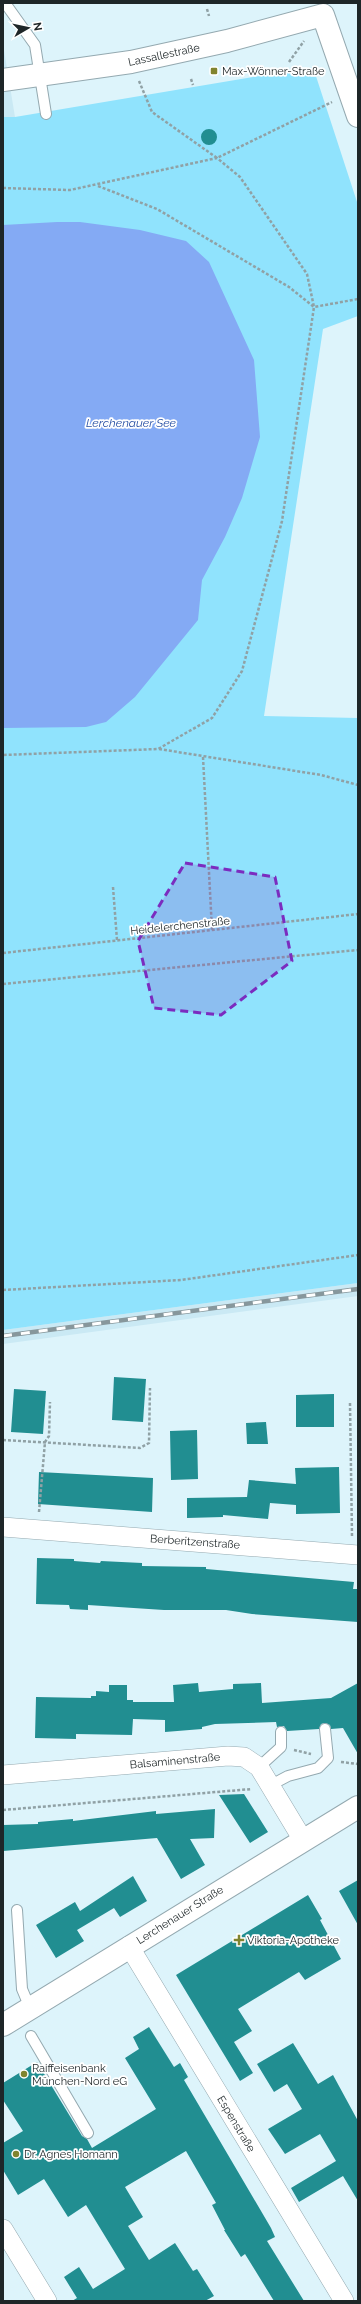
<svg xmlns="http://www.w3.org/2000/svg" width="361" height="2304" viewBox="0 0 361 2304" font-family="Raleway,sans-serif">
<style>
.built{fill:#cae9f4}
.green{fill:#90e3fd}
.water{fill:#84aaf4}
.building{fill:#218e91}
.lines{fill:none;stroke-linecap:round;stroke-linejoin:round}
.service-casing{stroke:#94a9b0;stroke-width:12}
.minor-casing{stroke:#94a9b0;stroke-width:20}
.tertiary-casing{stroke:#94a9b0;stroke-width:24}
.secondary-casing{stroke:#94a9b0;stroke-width:24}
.path{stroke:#90a1a5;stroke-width:2.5;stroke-dasharray:3 2;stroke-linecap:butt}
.service{stroke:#fff;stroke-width:10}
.minor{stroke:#fff;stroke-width:19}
.tertiary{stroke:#fff;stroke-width:22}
.secondary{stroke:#fff;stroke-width:22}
.rail-casing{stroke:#87979c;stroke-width:4.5}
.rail{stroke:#fff;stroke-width:3;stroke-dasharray:9;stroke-linecap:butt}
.marked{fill:#7b2cbf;fill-opacity:0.2;stroke:#7b2cbf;stroke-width:3;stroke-dasharray:8 5;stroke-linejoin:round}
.poi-dot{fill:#80842f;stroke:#fff;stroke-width:1.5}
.labels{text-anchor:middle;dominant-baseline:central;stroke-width:3.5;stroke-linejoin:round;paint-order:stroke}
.street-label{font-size:11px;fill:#1e2628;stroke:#fff}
.poi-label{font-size:11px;fill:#1e2628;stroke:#fff;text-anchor:start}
.water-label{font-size:12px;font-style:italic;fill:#274fa4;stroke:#fff}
</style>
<rect width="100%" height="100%" fill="#ddf4fb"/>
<path class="built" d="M3,44L15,117H3Z
M358,1283V1296L3,1344V1330Z"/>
<path class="green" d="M313,67L358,205V316L323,329L264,716L358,718V1283L3,1330V117H15Z"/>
<path class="water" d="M57,222H80L140,230L186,241L209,262L254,360L260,437L242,498L225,537L202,580L198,620L135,697L106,722L86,727L3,728V225Z"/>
<path class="building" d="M201 137a8 8 0 1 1 16 0a8 8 0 1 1-16 0Z
M114,1377L146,1379L143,1422L112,1420Z
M14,1389L46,1391L43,1434L11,1432Z
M334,1394V1427H296V1395Z
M266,1422L268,1444H247L246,1423Z
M197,1430L198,1479L171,1480L170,1431Z
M339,1467L340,1513L296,1514V1505L270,1503L268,1519L223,1515V1517L187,1518V1498L247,1497L249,1480L296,1484L295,1468Z
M39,1472L153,1478L152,1512L38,1504Z
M37,1558L74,1559V1561L100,1563L101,1561L142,1563V1566L206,1567V1569L354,1582L353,1589H358V1622L252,1614L226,1610H164L88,1605V1610L70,1609L69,1605L36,1604Z
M198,1683L199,1692L233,1689V1684L261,1683L262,1703L331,1698L358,1683V1754L343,1728L331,1729L330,1725L325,1723L321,1724L319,1729L287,1731L284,1726L277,1727L276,1722L215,1724L202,1727V1729L165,1732V1720L133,1719L132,1735L76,1734V1739L35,1738L36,1697L91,1698V1696H96V1691L109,1692V1685H127V1700H133V1702H174L173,1685Z
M244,1794L268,1832L250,1843L219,1795Z
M215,1809L214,1838L190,1839L205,1865L181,1879L157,1838L3,1851V1825L38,1824V1822L73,1819V1821L156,1811V1814Z
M133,1876L147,1901L120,1917L114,1908L77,1930L84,1941L56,1958L36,1925L75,1902L80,1911Z
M358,1880V1925L339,1891Z
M308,1895L322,1919L320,1920L341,1959L305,1980L299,1972L238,2009L252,2031L234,2042L253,2073L240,2081L176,1975Z
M149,2027L174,2067L180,2063L188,2077L184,2080L271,2228L275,2237L267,2241L304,2301H274L245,2254L241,2257L224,2230H225L212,2205L216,2203L186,2151L125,2187L143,2217L128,2226L149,2260L175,2243L193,2271L197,2269L214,2296L205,2301H72L77,2298L64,2277L79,2267L93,2289L125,2269L86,2205L68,2217L44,2179L18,2195L3,2170V2143L23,2131L3,2100V2083L37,2062L82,2136L87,2139L92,2148L156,2109L125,2058L139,2049L133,2037Z
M293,2043L318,2084L333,2075L358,2121V2201L343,2176L299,2202L291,2188L336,2161L320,2134L285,2154L268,2129L302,2109L287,2084L274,2092L257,2064Z"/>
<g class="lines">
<g class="service-casing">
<path id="service" d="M5,3L35,45L46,114
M259,1767L281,1747V1732
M271,1785L288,1776L318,1768L328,1758L325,1729
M17,1910L22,1989L30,2008
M31,2036L88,2133"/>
</g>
<g class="minor-casing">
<path id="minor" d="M3,1527L358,1555
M3,1775L228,1756L244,1757L259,1767L303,1840
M129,1946L344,2301
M3,2229L47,2301"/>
</g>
<g class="tertiary-casing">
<path id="tertiary" d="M3,80L131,62L227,41L323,15L358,116"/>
</g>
<g class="secondary-casing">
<path id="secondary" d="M3,2025L358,1807"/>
</g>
<path class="path" d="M207,9L209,16
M289,62L304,41
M191,79L193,85
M139,81L152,112L217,158L332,102
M98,186L157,209L289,287L314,307L358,299
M3,188L70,190L217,158L240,177L307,274L314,307L282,521L242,671L212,718L158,749L3,755
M159,749L321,775L358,785
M203,757L212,930
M113,887L117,940
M3,953L358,914
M3,984L358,950
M3,1290L181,1280L358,1255
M350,1403L352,1536
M3,1440L140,1448L149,1443L150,1388
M39,1512L45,1442L49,1436L50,1402
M294,1750L311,1754
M341,1762L358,1764
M3,1810L252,1789"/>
<use href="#service" class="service"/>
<use href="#minor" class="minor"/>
<use href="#tertiary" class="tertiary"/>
<use href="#secondary" class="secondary"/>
<g class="rail-casing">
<path id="rail" d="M3,1336L358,1289"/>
</g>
<use href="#rail" class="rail"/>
</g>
<path class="marked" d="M185,863L275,877L292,961L221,1015L154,1008L138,941Z"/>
<g class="poi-dot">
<rect x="210" y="67" width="8" height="8" rx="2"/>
<path d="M237 1934h4v4h4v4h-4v4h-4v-4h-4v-4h4z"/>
<circle cx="24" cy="2074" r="4"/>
<circle cx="16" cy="2154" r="4"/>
</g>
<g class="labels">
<g class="street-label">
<text transform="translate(164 55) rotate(-12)">Lassallestraße</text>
<text transform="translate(180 926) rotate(-6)">Heidelerchenstraße</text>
<text transform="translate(195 1542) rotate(4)">Berberitzenstraße</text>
<text transform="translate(175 1761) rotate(-5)">Balsaminenstraße</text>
<text transform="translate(180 1915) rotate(-32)">Lerchenauer Straße</text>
<text transform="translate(236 2124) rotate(59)">Espenstraße</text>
</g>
<g class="poi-label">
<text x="222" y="71">Max-Wönner-Straße</text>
<text x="247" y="1940">Viktoria-Apotheke</text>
<text x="32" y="2068">Raiffeisenbank<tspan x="32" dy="13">München-Nord eG</tspan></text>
<text x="24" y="2154">Dr. Agnes Homann</text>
</g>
<g class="water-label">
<text x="131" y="423">Lerchenauer See</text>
</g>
</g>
<rect width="361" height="2304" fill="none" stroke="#1e2628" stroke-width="8"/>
<g transform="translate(28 28) rotate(81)" stroke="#ffffff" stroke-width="3" paint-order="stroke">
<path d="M0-3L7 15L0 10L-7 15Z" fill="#1e2628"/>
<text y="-6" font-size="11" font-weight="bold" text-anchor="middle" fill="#1e2628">N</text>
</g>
</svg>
